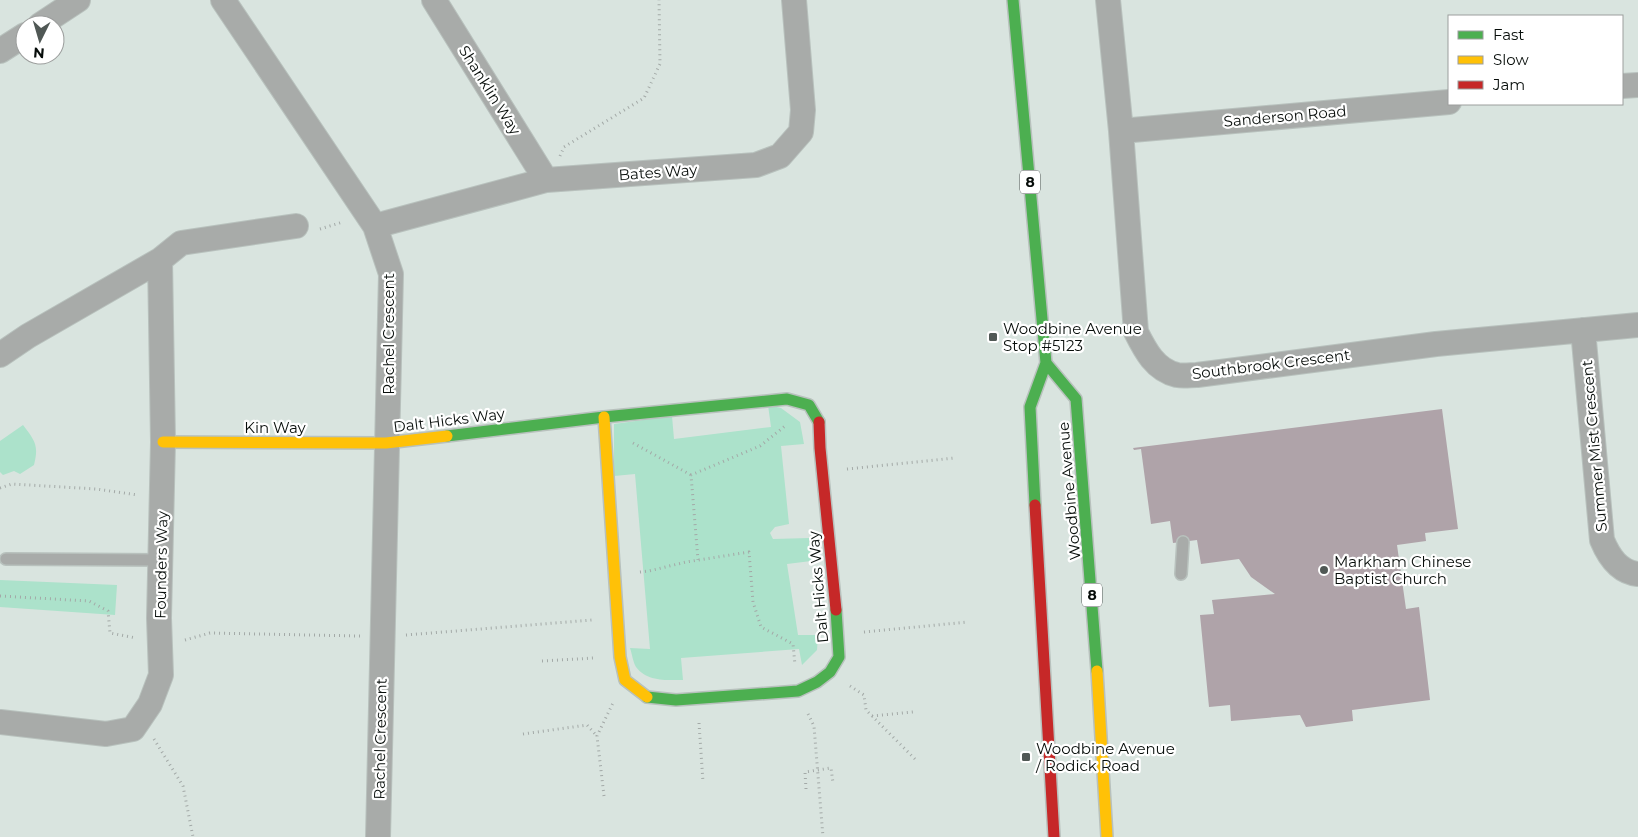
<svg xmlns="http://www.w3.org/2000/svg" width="1638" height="837" viewBox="0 0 1638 837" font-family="Montserrat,sans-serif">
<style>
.green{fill:#ace2cb}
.building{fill:#afa3a9}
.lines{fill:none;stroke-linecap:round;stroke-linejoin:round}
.lane-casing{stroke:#b8c1bd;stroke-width:14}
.street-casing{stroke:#b8c1bd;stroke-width:26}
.fast-casing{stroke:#b8c1bd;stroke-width:14}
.slow-casing{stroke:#b8c1bd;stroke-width:14}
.jam-casing{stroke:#b8c1bd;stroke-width:14}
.path{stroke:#a3a9a7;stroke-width:3;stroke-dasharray:1 4;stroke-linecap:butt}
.lane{stroke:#a8aba9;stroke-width:11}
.street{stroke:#a8aba9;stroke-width:24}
.fast{stroke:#4caf50;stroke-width:11}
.slow{stroke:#ffc107;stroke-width:11}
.jam{stroke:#c62828;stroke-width:11}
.poi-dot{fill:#505855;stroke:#fff;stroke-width:2}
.labels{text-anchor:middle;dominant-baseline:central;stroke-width:4.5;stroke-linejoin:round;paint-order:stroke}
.shield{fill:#fff;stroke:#515654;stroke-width:1}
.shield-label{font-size:14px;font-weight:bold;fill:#070d0a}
.street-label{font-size:15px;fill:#070d0a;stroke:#fff}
.poi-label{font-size:15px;fill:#070d0a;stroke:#fff;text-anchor:start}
</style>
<rect width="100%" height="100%" fill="#d9e4df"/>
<path class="green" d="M768,405L781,408L800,422L804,444L781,446L789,524L775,527L770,533L773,539L809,538L811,561L787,564L798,635H818L817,650L802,665L799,649L681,658L683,680C667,680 647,682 636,667C633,662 632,654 630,648L650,649L635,474L614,476V424L672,416L674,439L771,427Z
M23,425C35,441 39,445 34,465L20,474L14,471L3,475L0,472V441Z
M0,580L117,585L115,615L0,607Z"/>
<path class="building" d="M1442,409L1458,529L1425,533L1426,541L1397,545L1406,609L1419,607L1430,700L1352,710L1353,721L1306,727L1300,715L1231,721L1230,705L1209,707L1200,615L1214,614L1212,600L1275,594L1251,577L1239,559L1201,564L1197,540L1173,543L1170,521L1151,524L1141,449L1134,450L1133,448Z"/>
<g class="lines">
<g class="lane-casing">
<path id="lane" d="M6,559L161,560
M1181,574L1183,542"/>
</g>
<g class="street-casing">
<path id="street" d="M223,0L375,226L391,274L378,837
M434,0L546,180
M1108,0L1121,131L1136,332C1145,350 1155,370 1177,375C1183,376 1191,375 1197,375L1436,344L1638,325
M40,25L78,0
M0,51L25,35
M1622,86L1638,85
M1121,131L1449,102
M375,226L546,180L756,165L780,156L801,132L803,110L794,0
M1583,330L1602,540C1609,557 1619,572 1638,574
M0,355L28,336L160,260L181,243L296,226
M0,722L106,734L133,729L150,704L161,675L159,618L163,442L160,260"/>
</g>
<g class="fast-casing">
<path id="fast" d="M1013,0L1046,363L1030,407L1035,505
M1046,363L1076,399L1097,671
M447,436L604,417L787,399L809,405L819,422
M647,697L676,700L798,691L817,682L830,672L839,657L836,610"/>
</g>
<g class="slow-casing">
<path id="slow" d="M604,417L620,657L625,680L647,697
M163,442L386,443L447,436
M1097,671L1107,837"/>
</g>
<g class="jam-casing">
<path id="jam" d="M819,422L820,448L836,610
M1035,505L1054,837"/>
</g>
<path class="path" d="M560,156L564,147L644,98L660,64L659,0
M320,229L343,222
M633,443L691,475
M847,469L955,458
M0,488L12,484L96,489L138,495
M698,560L691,475L760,446L785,426
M640,572L649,571L686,562L749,552L753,602L761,627L793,644L795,665
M0,596L89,601L108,611L110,633L136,638
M864,632L968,622
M406,635L592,620
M185,640L210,633L360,636
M542,661L594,658
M850,686L864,695L866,710L917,761
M808,714L814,726L823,837
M872,716L913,712
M699,723L703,782
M523,734L587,725L597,736
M154,739L183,786L193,837
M806,789L805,772L831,768L833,783
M604,796L597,736L613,703"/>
<use href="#lane" class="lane"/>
<use href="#street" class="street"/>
<use href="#fast" class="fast"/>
<use href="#slow" class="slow"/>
<use href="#jam" class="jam"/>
</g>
<g class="poi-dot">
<rect x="988" y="332" width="10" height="10" rx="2.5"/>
<circle cx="1324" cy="570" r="5"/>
<rect x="1021" y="752" width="10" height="10" rx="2.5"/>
</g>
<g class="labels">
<g class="shield">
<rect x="1020" y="170.5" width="20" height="23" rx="4"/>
<rect x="1082" y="583.5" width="20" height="23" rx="4"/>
</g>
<g class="shield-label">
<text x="1030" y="182">8</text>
<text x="1092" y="595">8</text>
</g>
<g class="street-label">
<text transform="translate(490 90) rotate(58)">Shanklin Way</text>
<text transform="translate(1285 116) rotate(-5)">Sanderson Road</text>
<text transform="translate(658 172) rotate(-4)">Bates Way</text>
<text transform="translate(388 334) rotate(-90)">Rachel Crescent</text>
<text transform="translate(1271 364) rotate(-7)">Southbrook Crescent</text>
<text transform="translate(449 420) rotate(-7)">Dalt Hicks Way</text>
<text x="275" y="427">Kin Way</text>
<text transform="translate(1594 446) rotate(-95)">Summer Mist Crescent</text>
<text transform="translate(1069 491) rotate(-95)">Woodbine Avenue</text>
<text transform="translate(161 565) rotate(-89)">Founders Way</text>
<text transform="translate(818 587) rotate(-95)">Dalt Hicks Way</text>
<text transform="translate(380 739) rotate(-89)">Rachel Crescent</text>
</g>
<g class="poi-label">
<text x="1003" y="328">Woodbine Avenue<tspan x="1003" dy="17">Stop #5123</tspan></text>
<text x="1334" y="561">Markham Chinese<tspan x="1334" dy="17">Baptist Church</tspan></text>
<text x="1036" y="748">Woodbine Avenue<tspan x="1036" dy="17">/ Rodick Road</tspan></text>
</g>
</g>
<rect x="1448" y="15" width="175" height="90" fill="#ffffff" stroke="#9c9e9d"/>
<rect x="1458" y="31" width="25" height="8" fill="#4caf50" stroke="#9c9e9d"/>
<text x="1493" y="40" font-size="15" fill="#070d0a">Fast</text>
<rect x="1458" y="56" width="25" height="8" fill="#ffc107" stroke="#9c9e9d"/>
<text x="1493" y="65" font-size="15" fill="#070d0a">Slow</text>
<rect x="1458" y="81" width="25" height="8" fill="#c62828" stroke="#9c9e9d"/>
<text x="1493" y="90" font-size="15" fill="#070d0a">Jam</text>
<g transform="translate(40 40) rotate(185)"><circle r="24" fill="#ffffff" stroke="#9c9e9d"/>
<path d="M0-4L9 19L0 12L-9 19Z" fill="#505855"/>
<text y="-8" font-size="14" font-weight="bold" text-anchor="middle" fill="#070d0a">N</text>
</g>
</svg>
